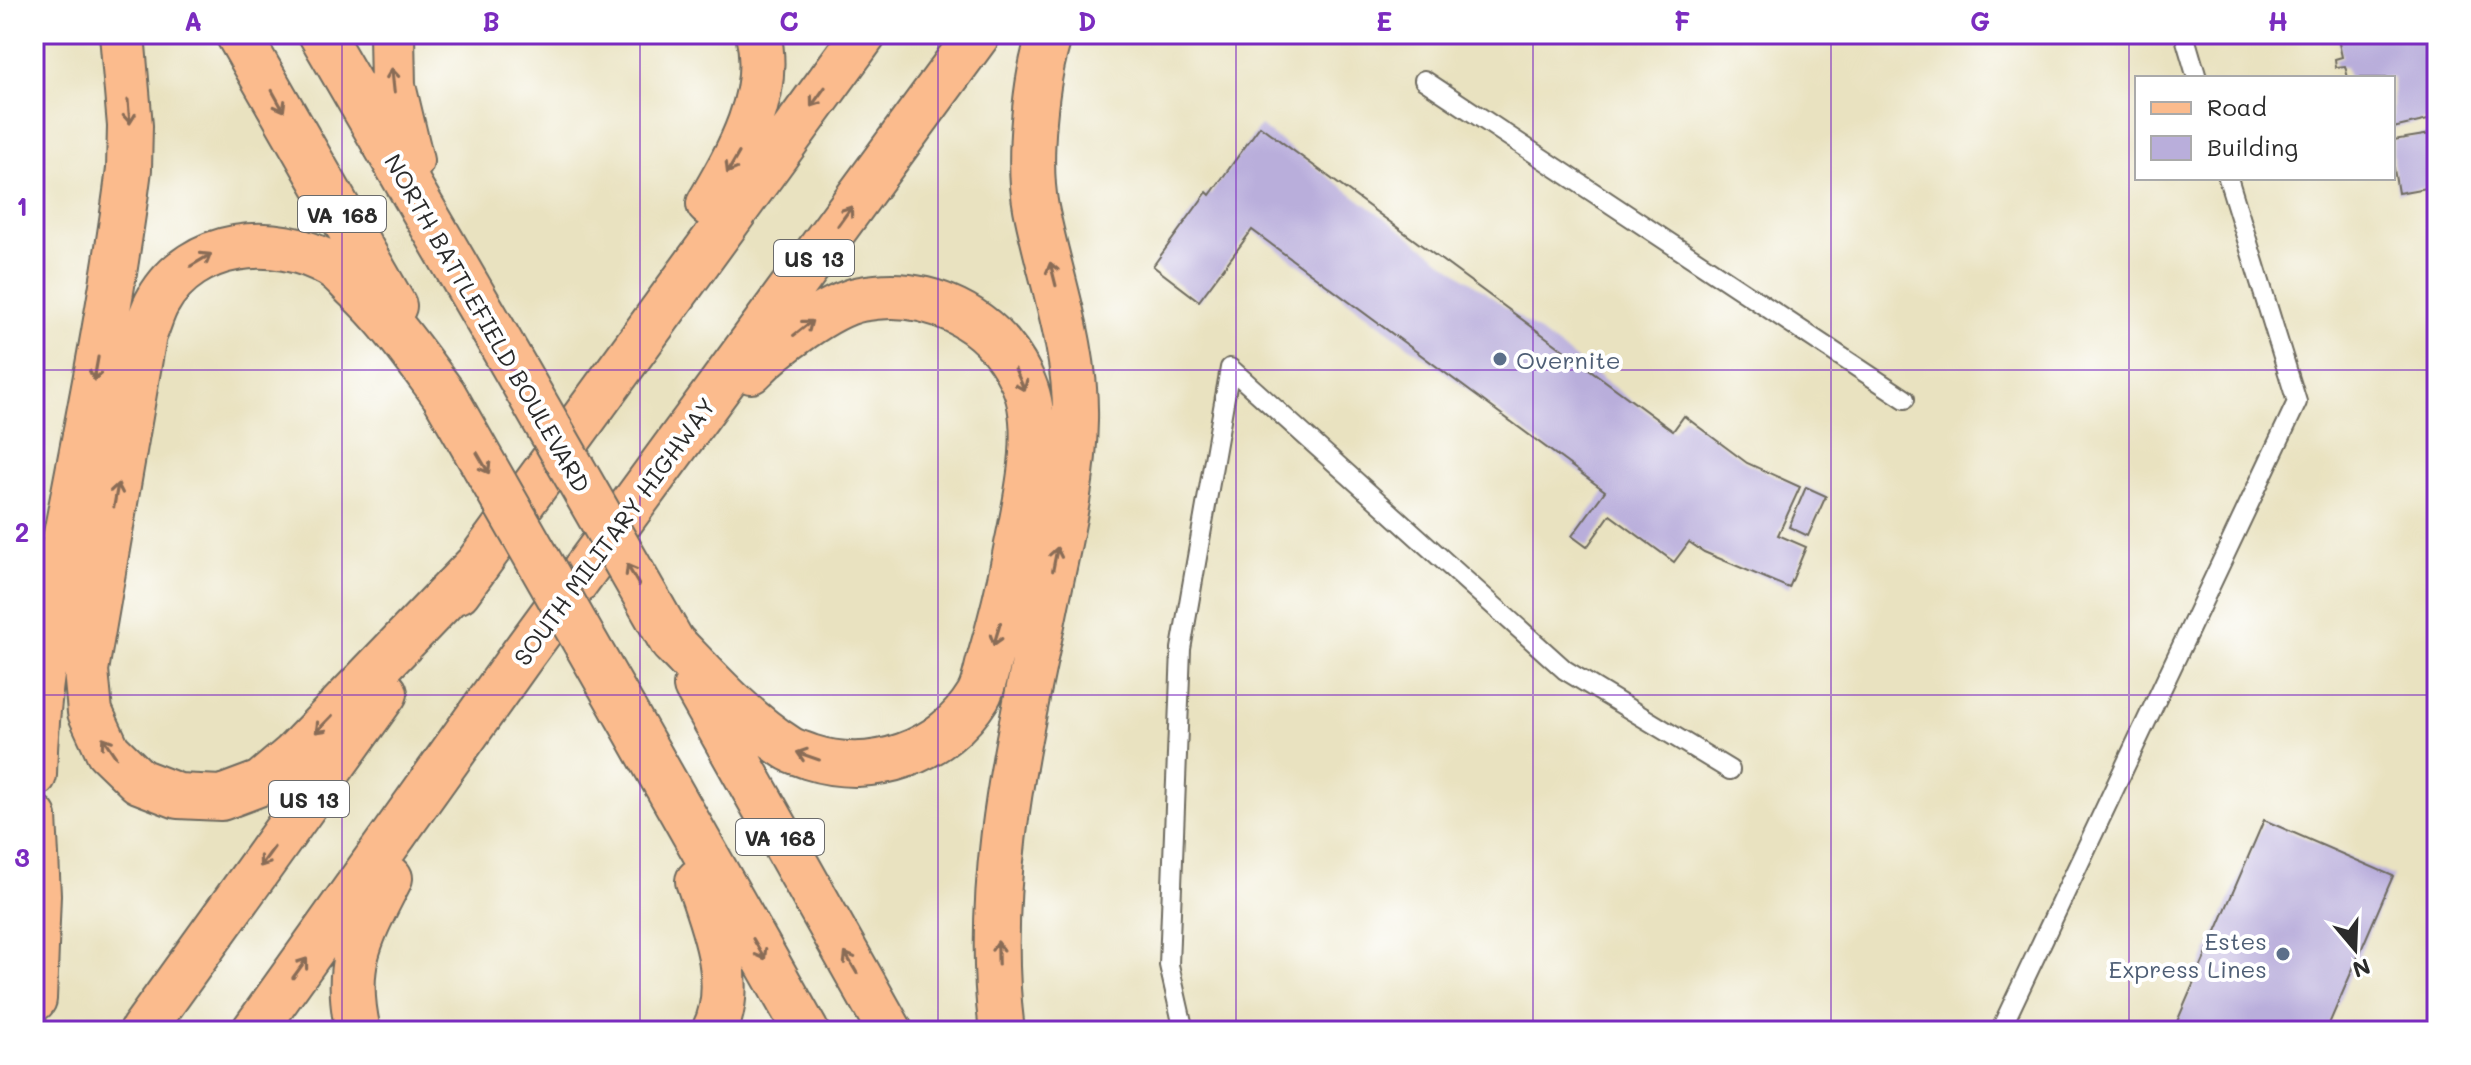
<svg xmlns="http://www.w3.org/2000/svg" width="2471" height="1065" viewBox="0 0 2471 1065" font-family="Mali,sans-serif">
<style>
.building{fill:#b9aedb}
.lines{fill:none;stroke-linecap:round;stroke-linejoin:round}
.service-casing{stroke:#6e6b5f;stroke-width:22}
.primary-casing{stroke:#6e6b5f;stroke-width:48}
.service{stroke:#fff;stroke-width:18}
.primary{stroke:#fbbb8d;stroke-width:44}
.primary-bridge-casing{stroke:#6e6b5f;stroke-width:48;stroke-linecap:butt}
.primary-bridge{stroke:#fbbb8d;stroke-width:44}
.oneway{stroke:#896c57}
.grid{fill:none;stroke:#7b2cbf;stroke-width:2;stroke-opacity:0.55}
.service-dot{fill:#5c6f8a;stroke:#fff;stroke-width:3}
.labels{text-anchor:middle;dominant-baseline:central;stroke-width:8;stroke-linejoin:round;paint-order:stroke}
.shield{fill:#fff;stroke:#6b6b6b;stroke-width:2}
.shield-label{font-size:22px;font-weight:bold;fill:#2b2b2b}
.street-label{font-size:24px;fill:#2b2b2b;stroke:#fff}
.service-label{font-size:24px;fill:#4e5e75;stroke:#fff;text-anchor:start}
.neatline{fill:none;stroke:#7b2cbf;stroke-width:3}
.grid-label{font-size:26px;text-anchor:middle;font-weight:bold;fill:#7b2cbf}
</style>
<rect width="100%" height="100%" fill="#fff"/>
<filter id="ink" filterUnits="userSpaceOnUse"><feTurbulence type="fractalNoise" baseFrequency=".0125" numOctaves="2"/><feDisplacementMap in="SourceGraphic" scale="16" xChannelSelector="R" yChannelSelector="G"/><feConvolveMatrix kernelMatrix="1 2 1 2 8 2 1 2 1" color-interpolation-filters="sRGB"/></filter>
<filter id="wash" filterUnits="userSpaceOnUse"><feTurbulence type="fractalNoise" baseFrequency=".006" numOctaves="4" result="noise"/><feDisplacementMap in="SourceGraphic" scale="32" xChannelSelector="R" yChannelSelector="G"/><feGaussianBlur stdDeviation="1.8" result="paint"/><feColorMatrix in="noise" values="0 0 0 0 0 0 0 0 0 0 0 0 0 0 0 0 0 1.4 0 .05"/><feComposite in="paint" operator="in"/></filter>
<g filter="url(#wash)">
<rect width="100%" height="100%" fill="#e9e2c0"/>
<g id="blocks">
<path class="building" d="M2337,34H2437V118L2393,128V78H2348L2345,66L2336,67L2335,59L2342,57Z
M1260,126L1673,431L1684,416L1747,463L1800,487L1778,535L1806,547L1789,588L1704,552L1689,542L1674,562L1610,515L1587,547L1572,536L1605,491L1252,230L1199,301L1153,266L1207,192L1210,195Z
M2437,133V186L2398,193L2393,163V140Z
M1806,487L1826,496L1808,536L1789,527Z
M2264,820L2393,876L2326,1031H2173Z"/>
</g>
</g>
<g filter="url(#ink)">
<use href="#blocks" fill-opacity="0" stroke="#6e6b5f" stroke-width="2"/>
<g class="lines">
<g class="service-casing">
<path id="service" d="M2184,34L2197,78
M1424,80L1905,399
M1230,368L1565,670L1730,770
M1184,1031L1169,965L1181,649L1230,368
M2000,1031L2297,402L2228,178"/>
</g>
<g class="primary-casing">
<path id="primary" d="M238,34L394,306
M321,34L493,330
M392,34L393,86L411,161
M709,204C738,154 773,94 758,34
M444,395C416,357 389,318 354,286C347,279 340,270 331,265C276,232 192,240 158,301C152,311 149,324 144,335L86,670L90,712L108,751L139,781L178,796L221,798L261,783L294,755L475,567
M458,591L864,34
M672,642C708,679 744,720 788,748C794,752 803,754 810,757C872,777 943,753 978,696C984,686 986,672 989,661C1000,624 1009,588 1016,550C1026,501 1045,424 1021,378C992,317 927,286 861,299C829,305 774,347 751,371
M696,686L890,1031
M624,710L806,1031
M34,775C36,689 51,613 67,529C90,409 114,289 129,169L130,126L122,34
M34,817L38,895L34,999
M698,881C714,926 737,985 714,1031
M142,1031L385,693
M254,1031L523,654L978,34
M358,1031C343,964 360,937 390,878
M1002,1031C983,884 1018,743 1047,600C1059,541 1074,482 1075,421C1077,347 1050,279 1036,208C1027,161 1035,79 1050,34"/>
</g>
<use href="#service" class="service"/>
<use href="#primary" class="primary"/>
<g class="primary-bridge-casing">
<path id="primary-bridge" d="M493,330L672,642
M444,395L624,710"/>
</g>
<use href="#primary-bridge" class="primary-bridge"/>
</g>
<defs><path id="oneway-shaft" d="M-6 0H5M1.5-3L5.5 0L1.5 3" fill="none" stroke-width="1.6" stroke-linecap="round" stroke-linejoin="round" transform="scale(2)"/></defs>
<g class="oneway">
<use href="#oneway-shaft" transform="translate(393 80) rotate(-96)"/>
<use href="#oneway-shaft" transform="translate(818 97) rotate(126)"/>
<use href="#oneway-shaft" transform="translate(278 101) rotate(61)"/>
<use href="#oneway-shaft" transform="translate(129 112) rotate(85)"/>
<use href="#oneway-shaft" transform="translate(733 163) rotate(120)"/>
<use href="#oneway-shaft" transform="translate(845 216) rotate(-54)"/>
<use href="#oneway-shaft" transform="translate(201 260) rotate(-31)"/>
<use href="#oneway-shaft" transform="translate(1053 274) rotate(-104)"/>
<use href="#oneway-shaft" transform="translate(803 328) rotate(-38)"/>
<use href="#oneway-shaft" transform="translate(96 369) rotate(100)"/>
<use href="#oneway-shaft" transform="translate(1020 380) rotate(66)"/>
<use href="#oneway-shaft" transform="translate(483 463) rotate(60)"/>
<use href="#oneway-shaft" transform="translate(116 495) rotate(-80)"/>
<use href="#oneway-shaft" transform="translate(1055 559) rotate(-79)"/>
<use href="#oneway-shaft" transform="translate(633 575) rotate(-120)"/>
<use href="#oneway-shaft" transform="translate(997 634) rotate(107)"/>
<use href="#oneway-shaft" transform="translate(324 724) rotate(134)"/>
<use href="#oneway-shaft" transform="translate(109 747) rotate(-124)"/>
<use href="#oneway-shaft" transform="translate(808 756) rotate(-161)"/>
<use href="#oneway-shaft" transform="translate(267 857) rotate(126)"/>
<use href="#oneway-shaft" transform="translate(759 949) rotate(60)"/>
<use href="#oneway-shaft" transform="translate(998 953) rotate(-91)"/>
<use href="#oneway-shaft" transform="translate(851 963) rotate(-120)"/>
<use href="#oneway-shaft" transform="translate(300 968) rotate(-54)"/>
</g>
</g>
<path class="grid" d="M342,34V1031M640,34V1031M938,34V1031M1236,34V1031M1533,34V1031M1831,34V1031M2129,34V1031M34,370H2437M34,695H2437"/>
<g class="service-dot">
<circle cx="1500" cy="359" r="8"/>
<circle cx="2283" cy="954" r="8"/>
</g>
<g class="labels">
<g class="shield">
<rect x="298" y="196" width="88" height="36" rx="6"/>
<rect x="774" y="240" width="80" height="36" rx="6"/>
<rect x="269" y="781" width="80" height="36" rx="6"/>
<rect x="736" y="819" width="88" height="36" rx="6"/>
</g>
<g class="shield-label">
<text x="342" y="214">VA 168</text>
<text x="814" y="258">US 13</text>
<text x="309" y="799">US 13</text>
<text x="780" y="837">VA 168</text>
</g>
<g class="street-label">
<text transform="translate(488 323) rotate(60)">NORTH BATTLEFIELD BOULEVARD</text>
<text transform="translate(614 531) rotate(-54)">SOUTH MILITARY HIGHWAY</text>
</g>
<g class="service-label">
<text x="1516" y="359">Overnite</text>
<text x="2267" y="940" text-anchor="end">Estes<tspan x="2267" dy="28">Express Lines</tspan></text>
</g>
</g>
<rect width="2471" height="1065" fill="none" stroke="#fff" stroke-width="88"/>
<rect x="2135" y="76" width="260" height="104" fill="#ffffff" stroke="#aaaaaa" stroke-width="2"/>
<rect x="2151" y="102" width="40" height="12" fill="#fbbb8d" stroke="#aaaaaa" stroke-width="2"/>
<text x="2207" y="116" font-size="24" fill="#2b2b2b">Road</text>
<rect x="2151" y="136" width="40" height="24" fill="#b9aedb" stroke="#aaaaaa" stroke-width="2"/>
<text x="2207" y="156" font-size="24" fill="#2b2b2b">Building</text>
<g transform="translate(2355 949) rotate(161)" stroke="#ffffff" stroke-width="6" paint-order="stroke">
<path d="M0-6L14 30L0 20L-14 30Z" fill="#2b2b2b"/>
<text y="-12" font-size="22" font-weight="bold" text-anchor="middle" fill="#2b2b2b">N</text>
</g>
<rect x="44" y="44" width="2383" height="977" class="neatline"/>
<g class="grid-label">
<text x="193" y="31">A</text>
<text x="491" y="31">B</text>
<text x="789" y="31">C</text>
<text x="1087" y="31">D</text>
<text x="1384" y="31">E</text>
<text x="1682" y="31">F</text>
<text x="1980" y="31">G</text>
<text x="2278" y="31">H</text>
<text x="22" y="216">1</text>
<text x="22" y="542">2</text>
<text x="22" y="867">3</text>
</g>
</svg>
